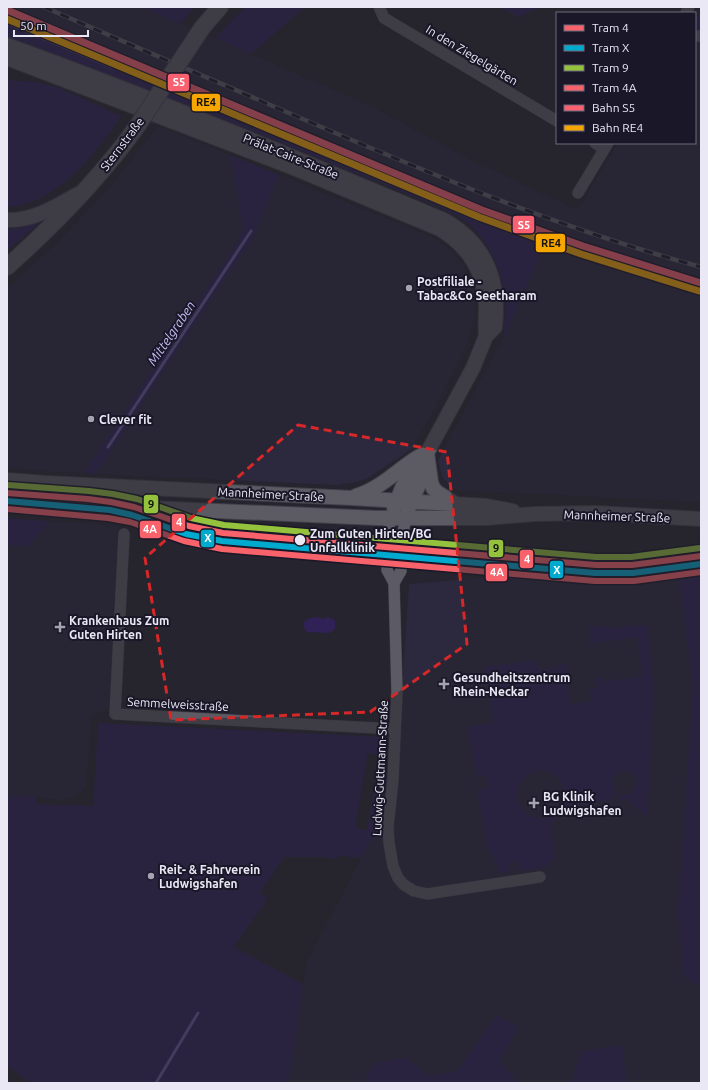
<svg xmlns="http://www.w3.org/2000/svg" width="708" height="1090" viewBox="0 0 708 1090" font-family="Ubuntu,sans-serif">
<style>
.built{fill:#2c283e}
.green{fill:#302256;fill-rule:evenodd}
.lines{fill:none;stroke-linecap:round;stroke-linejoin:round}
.stream{stroke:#655997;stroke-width:3}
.minor-casing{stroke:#43424a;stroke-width:12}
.tertiary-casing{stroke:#43424a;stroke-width:16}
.secondary-casing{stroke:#43424a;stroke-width:18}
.minor{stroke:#5c5b64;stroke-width:11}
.tertiary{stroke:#5c5b64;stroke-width:14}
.secondary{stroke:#5c5b64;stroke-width:16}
.rail-casing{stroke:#5d5b64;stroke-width:4.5}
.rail{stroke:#1a1728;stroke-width:3;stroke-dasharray:9;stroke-linecap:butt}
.secondary-bridge-casing{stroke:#43424a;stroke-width:18;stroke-linecap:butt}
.secondary-bridge{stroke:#5c5b64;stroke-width:16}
.rail-1-casing{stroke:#1a1728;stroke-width:10}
.rail-2-casing{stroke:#1a1728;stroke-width:10}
.rail-1{stroke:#f96170;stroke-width:7}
.rail-2{stroke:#f7a600;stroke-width:7}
.tram-1-casing{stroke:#1a1728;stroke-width:9}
.tram-2-casing{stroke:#1a1728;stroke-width:9}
.tram-3-casing{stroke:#1a1728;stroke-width:9}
.tram-4-casing{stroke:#1a1728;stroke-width:9}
.tram-1{stroke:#f8626a;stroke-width:6}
.tram-2{stroke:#00a9ce;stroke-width:6}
.tram-3{stroke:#95c23d;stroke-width:6}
.tram-4{stroke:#f8626a;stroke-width:6}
.marked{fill:none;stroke:#d62828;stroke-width:3;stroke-dasharray:8 5;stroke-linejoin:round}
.poi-dot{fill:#a5a3af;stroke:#1a1728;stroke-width:1.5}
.stop-dot{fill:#e9e8f4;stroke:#1a1728;stroke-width:1.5}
.labels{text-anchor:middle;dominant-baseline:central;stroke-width:4;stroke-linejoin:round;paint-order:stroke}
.street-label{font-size:12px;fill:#e9e8f4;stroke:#1a1728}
.poi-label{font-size:12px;font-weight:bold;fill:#e9e8f4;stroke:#1a1728;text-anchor:start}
.stop-label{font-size:12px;font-weight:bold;fill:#e9e8f4;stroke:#1a1728;text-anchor:start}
.water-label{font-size:13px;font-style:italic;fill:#c5bcf5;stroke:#1a1728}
.line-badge{stroke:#1a1728;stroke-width:1.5}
.badge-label{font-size:11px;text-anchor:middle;font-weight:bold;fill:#fff}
.pale-badge-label{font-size:11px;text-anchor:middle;font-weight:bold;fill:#111}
</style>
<rect width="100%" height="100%" fill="#26242e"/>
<path class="built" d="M7,7H142L373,107L474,162L578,210L618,143H695V42H701V502L456,490L450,486L442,477L438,460L504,337L546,240L231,110L7,15Z
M158,126L230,155L243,228L237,243L84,473L44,471L7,467V289L55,245L107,191Z
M279,175L432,237L450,249L464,266L474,296L475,312L471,332L466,346L431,416L412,448L400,457L368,478L357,482L337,485L96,474L212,298L251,242Z
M50,521L118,526L109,708L91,716L87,779L85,787L78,795L66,800L7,795V545L28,546Z
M536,573L678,574L693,686L678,911L683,975L701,987V1083H287L291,1069L306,964L377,828L399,734L409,584Z"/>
<path class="green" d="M142,7H194L181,24Z
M246,7H305L251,54L216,38L234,18Z
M499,7H541L518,17Z
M701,11V32H695V21Z
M7,15L231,110L546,240L504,337C504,322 507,306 504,291C500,267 487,240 469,224C459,216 446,211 434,205L227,121L33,46L7,38Z
M7,80L36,82L59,88L121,116C96,154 56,205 7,207Z
M230,155L279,175L251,242L212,298L96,474L84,473L237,243L243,228Z
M40,222L7,251V229L16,228Z
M7,518L50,521L28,546L7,545Z
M701,563V863L699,908L701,913V987L683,976L678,911L693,686L678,574L676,566Z
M316,617L324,619L328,617L335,621V628L330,633L307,632C299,623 306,618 316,617Z
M638,625L647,626L654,689L647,817L626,799L617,800L620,794L624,795L630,793L636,785C637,761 601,772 616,792L612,800C598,803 570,803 559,812C541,826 562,856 549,864C541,869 529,869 519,871L518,864L515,862L512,863L509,866L510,872L499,874L496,862L487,846L477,789L488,787L486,776L476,777L468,726L493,723L485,667L536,660L539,671L558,668V665L567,664L569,677L566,678L570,704L591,701L590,689L597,688L596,678L603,677L604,682L642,676L637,637L589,644L590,626L613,628ZM538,770C573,770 572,819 540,818C535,817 530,816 526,813C508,797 518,776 538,770Z
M98,723L382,737L386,745L384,755L368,753L355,828L367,830L376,776L388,778L377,828L361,858L338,856L337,859L324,857H284L260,893L268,898L234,947L303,984L291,1069L287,1083H31L7,1066V795L36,797L37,804L93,806Z
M497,1015L518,1027L500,1061L517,1083H364L375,1063L406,1058L429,1076L456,1072Z
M622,1045L627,1083H571L582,1051Z"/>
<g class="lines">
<path class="stream" d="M7,23L112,67
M108,447L251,231
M156,1083L198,1013"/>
<g class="minor-casing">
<path id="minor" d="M379,7L384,18L557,121
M686,13L689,7
M695,36H701
M595,143L604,149
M578,193L608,143
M391,518L388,531L387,570L394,583L397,692L393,780L388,827L389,843L393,866L398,878L404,885L414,891L427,894L540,877
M124,534L115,714L395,729
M394,583L401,571L403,532L406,518"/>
</g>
<g class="tertiary-casing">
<path id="tertiary" d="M7,45C154,98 299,159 444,220C485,243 500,280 495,327L486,336L473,368L427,453L431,482L433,488L437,492L457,505
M7,58L294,168L440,229C469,247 484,271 486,305C486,316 485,325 486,336
M7,220C33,221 57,206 78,194
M7,480L45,483L352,498L487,506L513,511
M356,496C373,491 387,480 401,469C410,463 417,456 427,453
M7,502L86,506L150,508L377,518H487L534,514L596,513L701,519
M394,508L402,488L416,460
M408,510L411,502L428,465"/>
</g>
<g class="secondary-casing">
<path id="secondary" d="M202,28L220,7
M7,267C55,224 101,177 138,125"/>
</g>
<use href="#minor" class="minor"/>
<use href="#tertiary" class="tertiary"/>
<use href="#secondary" class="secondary"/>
<g class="rail-casing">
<path id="rail" d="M44,7C131,45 218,83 305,120C435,176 565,230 701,267"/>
</g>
<use href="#rail" class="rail"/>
<g class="secondary-bridge-casing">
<path id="secondary-bridge" d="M138,125L202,28"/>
</g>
<use href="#secondary-bridge" class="secondary-bridge"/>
<g class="rail-1-casing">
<path id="rail-1" d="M7,10L482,210L583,246L701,283"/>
</g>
<g class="rail-2-casing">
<path id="rail-2" d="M7,19L479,217L581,254L699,291"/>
</g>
<use href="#rail-1" class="rail-1"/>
<use href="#rail-2" class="rail-2"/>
<g class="tram-1-casing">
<path id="tram-1" d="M7,493L88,499L111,502L134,507L189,526L223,533L596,565H632L701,556"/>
</g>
<g class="tram-2-casing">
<path id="tram-2" d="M7,501L110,510L132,515L186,534L222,541L595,573H633L701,564"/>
</g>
<g class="tram-3-casing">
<path id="tram-3" d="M8,485L89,491L113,494L137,499L191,518L224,525L596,557H631L700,548"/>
</g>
<g class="tram-4-casing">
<path id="tram-4" d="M7,509L108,518L130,522L184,541L222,549L595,581H634L701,572"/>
</g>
<use href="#tram-1" class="tram-1"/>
<use href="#tram-2" class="tram-2"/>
<use href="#tram-3" class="tram-3"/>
<use href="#tram-4" class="tram-4"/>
</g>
<path d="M0 0H708V1090H0ZM298,425L447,452L467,644L370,712L171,720L145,558Z" fill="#26242e" fill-opacity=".55" fill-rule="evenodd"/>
<path class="marked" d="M298,425L447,452L467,644L370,712L171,720L145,558Z"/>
<g class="poi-dot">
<circle cx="409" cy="288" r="4"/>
<circle cx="91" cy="419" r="4"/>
<path d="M58 621h4v4h4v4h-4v4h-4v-4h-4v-4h4z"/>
<path d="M442 678h4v4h4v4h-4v4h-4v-4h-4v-4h4z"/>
<path d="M532 797h4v4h4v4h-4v4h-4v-4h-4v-4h4z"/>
<circle cx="151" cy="876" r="4"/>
</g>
<circle class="stop-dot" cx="300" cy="540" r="6"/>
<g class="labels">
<g class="street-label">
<text transform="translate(472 55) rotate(31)">In den Ziegelgärten</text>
<text transform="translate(122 144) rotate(-53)">Sternstraße</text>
<text transform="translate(291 156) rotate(22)">Prälat-Caire-Straße</text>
<text transform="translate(271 494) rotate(3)">Mannheimer Straße</text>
<text transform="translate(617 516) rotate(2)">Mannheimer Straße</text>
<text transform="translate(178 704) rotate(3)">Semmelweisstraße</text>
<text transform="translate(380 768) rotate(-87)">Ludwig-Guttmann-Straße</text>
</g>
<g class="poi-label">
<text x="417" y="281">Postfiliale -<tspan x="417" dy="14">Tabac&amp;Co Seetharam</tspan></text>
<text x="99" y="419">Clever fit</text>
<text x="69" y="620">Krankenhaus Zum<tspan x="69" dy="14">Guten Hirten</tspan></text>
<text x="453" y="677">Gesundheitszentrum<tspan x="453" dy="14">Rhein-Neckar</tspan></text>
<text x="543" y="796">BG Klinik<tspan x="543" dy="14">Ludwigshafen</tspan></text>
<text x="159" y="869">Reit- &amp; Fahrverein<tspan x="159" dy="14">Ludwigshafen</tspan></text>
</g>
<g class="stop-label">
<text x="310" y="533">Zum Guten Hirten/BG<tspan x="310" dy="14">Unfallklinik</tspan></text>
</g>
<g class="water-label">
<text transform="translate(171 333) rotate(-56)">Mittelgraben</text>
</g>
</g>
<g class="line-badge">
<rect x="167" y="73" width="23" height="19" rx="4" fill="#f96170"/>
<rect x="191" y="93" width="30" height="19" rx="4" fill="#f7a600"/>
<rect x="512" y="215" width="23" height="19" rx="4" fill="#f96170"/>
<rect x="535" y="233" width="31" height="20" rx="4" fill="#f7a600"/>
<rect x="143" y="494" width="16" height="20" rx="4" fill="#95c23d"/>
<rect x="171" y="513" width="15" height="19" rx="4" fill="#f8626a"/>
<rect x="139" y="520" width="23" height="19" rx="4" fill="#f8626a"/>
<rect x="200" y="529" width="15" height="19" rx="4" fill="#00a9ce"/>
<rect x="488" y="539" width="16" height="19" rx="4" fill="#95c23d"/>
<rect x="519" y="549" width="15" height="20" rx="4" fill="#f8626a"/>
<rect x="549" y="560" width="15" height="19" rx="4" fill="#00a9ce"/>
<rect x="485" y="563" width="23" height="19" rx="4" fill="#f8626a"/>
</g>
<g class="badge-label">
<text x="179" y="86">S5</text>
<text x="524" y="229">S5</text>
<text x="179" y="526">4</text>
<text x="150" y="533">4A</text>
<text x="208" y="542">X</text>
<text x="527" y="563">4</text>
<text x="557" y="574">X</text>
<text x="497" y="576">4A</text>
</g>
<g class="pale-badge-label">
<text x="206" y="106">RE4</text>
<text x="551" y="247">RE4</text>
<text x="151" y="508">9</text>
<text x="496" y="552">9</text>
</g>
<rect width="708" height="1090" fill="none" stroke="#e9e8f4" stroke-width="16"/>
<rect x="556" y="12" width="140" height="132" fill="#1a1728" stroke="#6d6b7a"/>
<rect x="564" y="25" width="20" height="6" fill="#f8626a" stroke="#6d6b7a"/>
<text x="592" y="32" font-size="12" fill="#e9e8f4">Tram 4</text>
<rect x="564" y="45" width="20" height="6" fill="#00a9ce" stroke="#6d6b7a"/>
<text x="592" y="52" font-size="12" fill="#e9e8f4">Tram X</text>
<rect x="564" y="65" width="20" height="6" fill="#95c23d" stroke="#6d6b7a"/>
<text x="592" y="72" font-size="12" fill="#e9e8f4">Tram 9</text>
<rect x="564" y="85" width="20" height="6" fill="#f8626a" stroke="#6d6b7a"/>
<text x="592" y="92" font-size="12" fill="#e9e8f4">Tram 4A</text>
<rect x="564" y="105" width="20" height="6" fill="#f96170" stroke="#6d6b7a"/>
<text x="592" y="112" font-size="12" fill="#e9e8f4">Bahn S5</text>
<rect x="564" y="125" width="20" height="6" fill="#f7a600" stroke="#6d6b7a"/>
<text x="592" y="132" font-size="12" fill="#e9e8f4">Bahn RE4</text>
<path d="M14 30v6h74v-6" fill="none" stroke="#e9e8f4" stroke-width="2"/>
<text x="20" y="30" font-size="12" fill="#e9e8f4" stroke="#1a1728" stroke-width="3" paint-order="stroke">50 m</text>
</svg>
